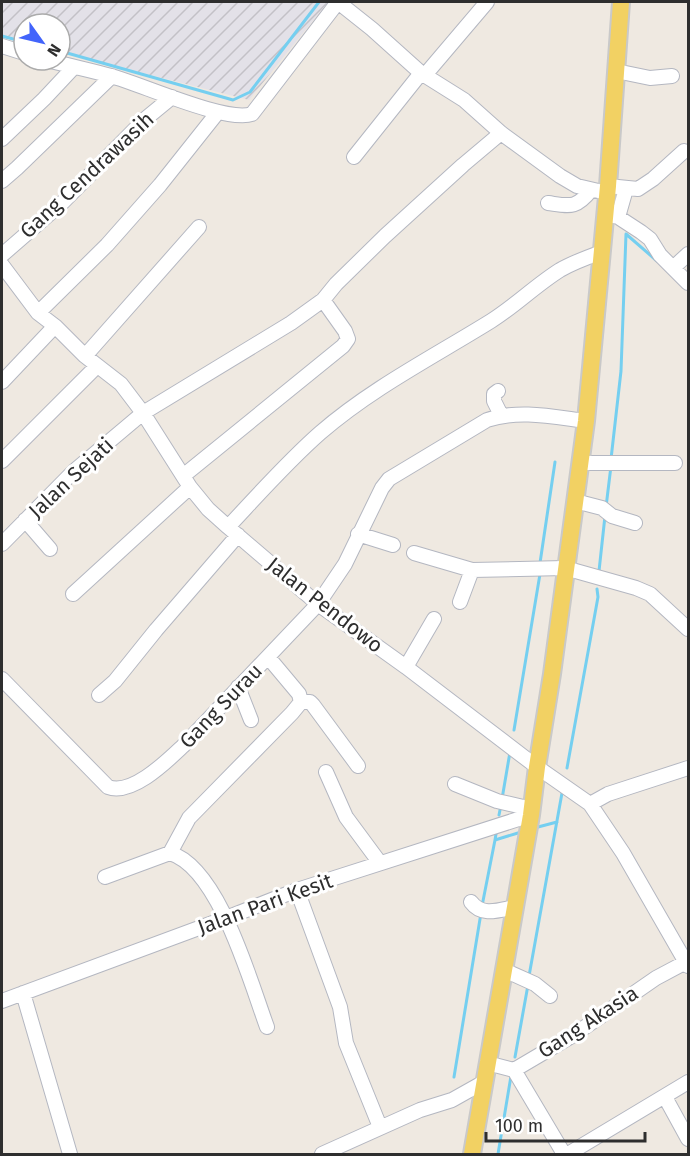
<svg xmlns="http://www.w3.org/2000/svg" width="690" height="1156" viewBox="0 0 690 1156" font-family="'Fira Sans',sans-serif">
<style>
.industrial{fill:url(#industrial-furrows)}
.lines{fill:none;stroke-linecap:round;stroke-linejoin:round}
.stream{stroke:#75cff0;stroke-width:3}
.minor-casing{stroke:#b4b7c1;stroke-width:16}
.major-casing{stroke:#c9c9c9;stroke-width:20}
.minor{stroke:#fff;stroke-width:14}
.major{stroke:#f2d163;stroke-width:16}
.labels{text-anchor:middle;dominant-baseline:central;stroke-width:6;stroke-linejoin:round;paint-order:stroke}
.street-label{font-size:21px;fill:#2e2e2e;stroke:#fff}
</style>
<defs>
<pattern id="industrial-furrows" width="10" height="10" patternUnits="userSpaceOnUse" patternTransform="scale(1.5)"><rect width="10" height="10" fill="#e3e1e8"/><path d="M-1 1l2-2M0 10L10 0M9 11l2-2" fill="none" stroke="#c3c1c7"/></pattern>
</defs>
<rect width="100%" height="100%" fill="#efe9e1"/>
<path class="industrial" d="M2,2H328L249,100L60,52V24H24V43L2,37Z"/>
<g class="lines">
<path class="stream" d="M2,36L24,42
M60,51L233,100L250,92L319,2
M611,459L621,371L626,234L657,261
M606,507L611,466
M540,563L555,462
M599,571L605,516
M514,730L540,574
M567,768L598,597L597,589
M502,799L510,752
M499,815L501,805
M538,827L557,822
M495,840L496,834
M482,906L495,840L518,833
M529,976L562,793
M515,1057L528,985
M454,1077L481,913
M498,1154L511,1076"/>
<g class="minor-casing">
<path id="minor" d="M338,2L372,29L421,73L464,100L501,133L560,176L577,186L607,193
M2,46L24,53
M48,60C69,66 90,70 111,76C141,84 226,123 252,114L338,2
M616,71L650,78L672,76
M425,75L487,2
M2,139L44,99L74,67
M354,157L421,73
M2,181L17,168L112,76
M608,186L638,189L653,179L684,151
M548,203C570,206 576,209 591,190
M605,214L618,217L641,232L650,239L660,255L688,283
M618,217L626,189
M2,255L63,202L144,120L172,97
M2,265L38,313L55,326L85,356L121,384L143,413L190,487L208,509L228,527L318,604L406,667L537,767L590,804L623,853L688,966
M673,268L688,254
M38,313L107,245L160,185L218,112
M85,356L199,227
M2,382L55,326
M498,391L494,394V401L501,415
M2,461L97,366
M580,463H675
M183,476L343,346L348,339L345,331L323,300
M575,501L602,508L612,516L635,523
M25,520L50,549
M228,527C258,495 287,462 320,433C372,388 433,357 491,321C515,306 536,285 560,270C574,262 588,257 602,252
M358,534L393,545
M2,544L74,471L143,413L291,323L323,300L336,284L385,236L463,165L501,133
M414,553L472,570L565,568L636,588L650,594L688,629
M73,594L190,487
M460,602L472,570
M406,667L434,619
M2,679L108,787C132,796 167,761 183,746L318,604L345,564L382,488L389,479L487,420C519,409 554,417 586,421
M238,687L251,720
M99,695L115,681L156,630L238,535
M301,702H310L313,705L358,766
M326,772L346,817L380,863
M455,784L497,801L532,809
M590,804L608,794L688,768
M170,853L189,818L292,713L301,702L299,694L268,657
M105,877L170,853C219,868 250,981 267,1027
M297,890L340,1007L346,1043L380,1127
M471,902C482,917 499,910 515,907
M504,970L535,984L550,996
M23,993L70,1154
M2,1001L226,918L297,890L531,815
M487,1063L514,1070L575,1034L656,978L688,961
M514,1070L564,1154
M665,1097L688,1139
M322,1154L420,1110L452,1100L484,1082
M568,1154L688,1082"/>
</g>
<g class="major-casing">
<path id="major" d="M472,1154L531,815L537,767L552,674L586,421L608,186L621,2"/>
</g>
<use href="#minor" class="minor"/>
<use href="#major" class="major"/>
</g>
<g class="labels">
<g class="street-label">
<text transform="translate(87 175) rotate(-43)">Gang Cendrawasih</text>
<text transform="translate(71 478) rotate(-43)">Jalan Sejati</text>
<text transform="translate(325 605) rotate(38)">Jalan Pendowo</text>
<text transform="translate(221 706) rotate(-46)">Gang Surau</text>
<text transform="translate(265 904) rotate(-20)">Jalan Pari Kesit</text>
<text transform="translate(588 1022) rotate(-33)">Gang Akasia</text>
</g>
</g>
<rect width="690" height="1156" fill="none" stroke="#2e2e2e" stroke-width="6"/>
<g transform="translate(42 42) rotate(124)"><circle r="28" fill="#ffffff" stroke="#ababab" stroke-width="1.5"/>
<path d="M0-4.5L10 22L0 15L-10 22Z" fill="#4264fb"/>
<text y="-9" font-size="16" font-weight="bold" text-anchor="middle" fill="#2e2e2e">N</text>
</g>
<path d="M486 1132v9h159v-9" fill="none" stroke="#2e2e2e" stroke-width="3"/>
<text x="495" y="1132" font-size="18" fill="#2e2e2e" stroke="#ffffff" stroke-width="4.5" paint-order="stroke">100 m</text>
</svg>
